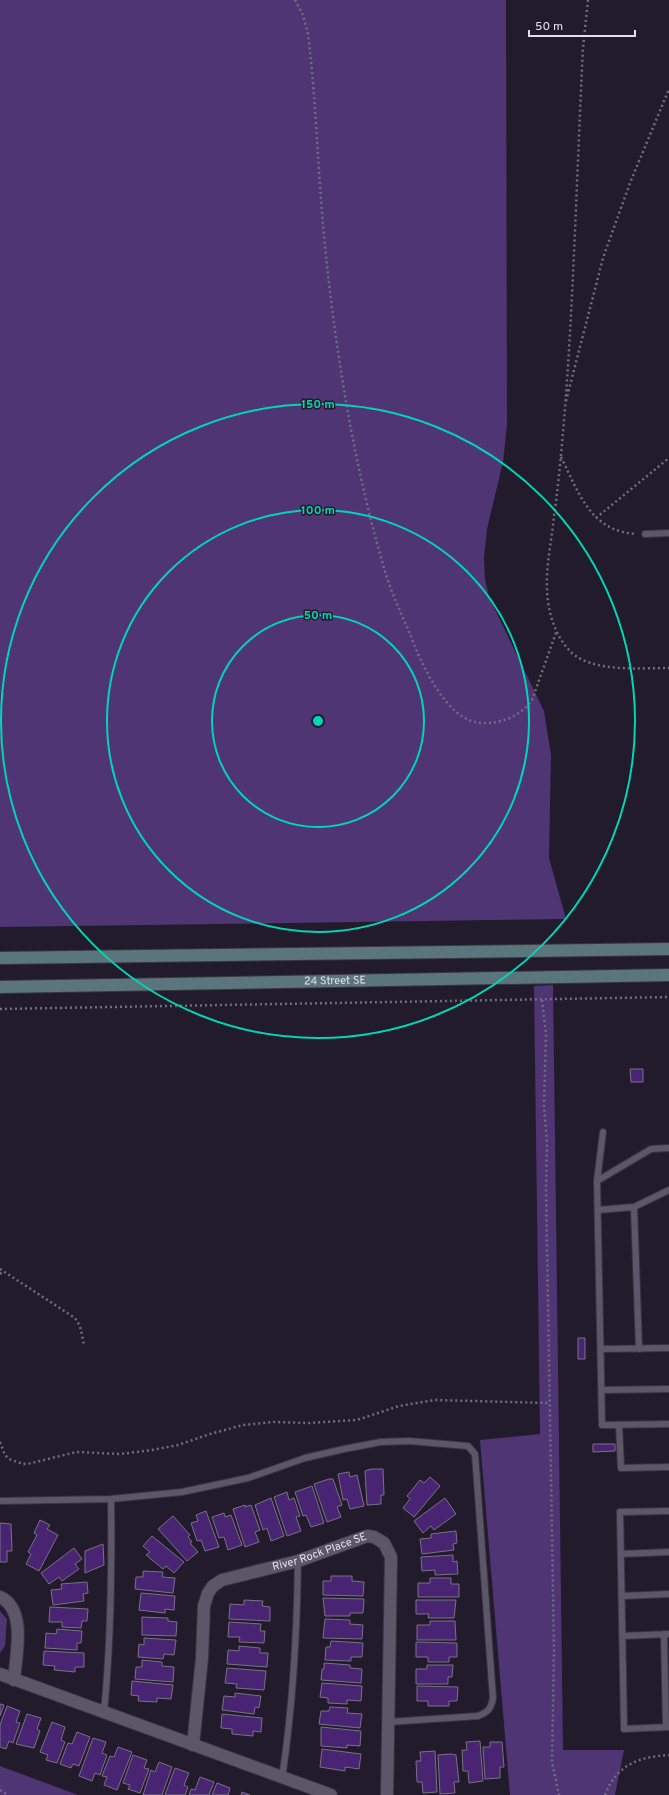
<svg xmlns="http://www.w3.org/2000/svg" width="669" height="1795" viewBox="0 0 669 1795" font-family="Overpass,sans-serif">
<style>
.green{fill:#4f3574}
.building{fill:#482472;stroke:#797286}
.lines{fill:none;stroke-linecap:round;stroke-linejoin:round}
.lane-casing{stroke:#3b3643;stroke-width:8}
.street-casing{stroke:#3b3643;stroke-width:14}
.secondary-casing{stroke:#3b3643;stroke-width:14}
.path{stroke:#726e7c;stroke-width:2.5;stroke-dasharray:2 3;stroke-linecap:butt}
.lane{stroke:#5d5669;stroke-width:6}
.street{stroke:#5d5669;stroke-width:12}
.secondary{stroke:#5b757c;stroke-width:12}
.ring{fill:none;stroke:#02d5b6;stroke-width:2}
.labels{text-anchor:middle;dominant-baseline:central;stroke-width:3;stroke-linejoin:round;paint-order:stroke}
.street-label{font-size:11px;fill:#e3e0eb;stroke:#211b2b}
.centre{fill:#02d5b6;stroke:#211b2b;stroke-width:2}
.ring-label{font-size:12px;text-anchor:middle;font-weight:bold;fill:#02d5b6;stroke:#211b2b;stroke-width:3;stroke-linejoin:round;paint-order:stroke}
</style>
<rect width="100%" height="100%" fill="#211b2b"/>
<path class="green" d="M0,0H506L507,425L503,462L487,529L484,558L485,579L489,597L544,711L551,755L549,858L566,919L0,927Z
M553,985L563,1750H624L615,1795H510L480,1440L540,1434L534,986Z
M0,1611L7,1619L5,1646L0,1653Z
M0,1766L78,1795H0Z"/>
<path class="building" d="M630,1069H643V1082H631Z
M578,1338H585V1359H578Z
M593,1444H615V1451L593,1452Z
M371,1469H383L384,1495H381V1504L367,1505L365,1471Z
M349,1472L350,1477L357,1475L364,1506L350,1509L347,1499L343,1500L338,1474Z
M430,1477L440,1486L414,1517L403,1508L410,1499L407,1496L420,1480L424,1483Z
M329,1479H333L342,1505L337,1507L341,1517L327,1522L314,1484Z
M312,1486L324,1523L311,1527L306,1515L303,1516L295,1492Z
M287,1492L289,1500L294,1498L300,1516L296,1517L301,1531L287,1536L274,1497Z
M271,1498L284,1536L271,1541L267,1528L263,1530L255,1505Z
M445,1498L456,1514L434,1530L431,1526L423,1533L414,1521Z
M245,1505V1507L251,1505L260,1530L255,1532L259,1542L245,1547L233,1509Z
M206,1511L219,1547L205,1551L201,1540L197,1541L191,1523L198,1521L196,1515Z
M224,1513L225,1517L231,1515L242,1545L228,1550L224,1537L219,1538L212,1517Z
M173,1516L190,1535L188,1537L192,1542L190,1543L198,1552L187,1561L158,1529Z
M40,1520L50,1525L47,1529L58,1535L39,1571L26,1564L31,1554L28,1552L37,1535L34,1533Z
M0,1523L11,1524L12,1551H7V1562H0Z
M456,1531L457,1543L453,1544L454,1550L422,1554L420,1539L431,1538V1534Z
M152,1536L184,1562L174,1573L166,1566L163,1569L146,1555L150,1552L143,1546Z
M103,1544L104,1565L85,1573V1551Z
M74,1548L82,1559L75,1564L79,1569L62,1581L59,1577L49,1584L41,1573Z
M453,1555V1562L457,1561L458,1574L435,1575V1570L422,1571L421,1557Z
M143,1571L163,1572L162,1577L175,1578L173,1593L135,1589L136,1577H143Z
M331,1576H352V1581L364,1582L363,1596L323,1595V1581H331Z
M430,1578H451V1584H459V1597H418V1583H430Z
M87,1582L88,1593L83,1594L84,1601L53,1605L51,1590L62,1589L61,1584Z
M141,1593L175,1596L174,1610L165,1609V1613L139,1610Z
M323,1598L364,1599L363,1613H350V1616H325Z
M244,1600L263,1601L262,1606L270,1607V1621L229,1619L230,1604L244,1605Z
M416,1600H456L454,1618H428L429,1614H416Z
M50,1607L88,1609L87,1621H82L81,1628L62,1627V1622H49Z
M142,1617L168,1618V1621L177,1622L176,1636L142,1635Z
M325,1619L350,1620V1624L363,1625L362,1639L323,1638Z
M430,1621H455L456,1640H417V1625H430Z
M229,1622L261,1624L260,1631H265L264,1643L239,1642L240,1637H228Z
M57,1629L82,1631L81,1643H77V1650L45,1648L46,1633L56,1634Z
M144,1638L176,1640L174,1655L164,1654L163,1659L138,1657L139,1644L144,1645Z
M331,1641L363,1643L362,1657H351V1661L325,1660L326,1647H330Z
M416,1642L457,1643V1657H449V1662H428V1657H416Z
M239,1646L260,1648V1653H268L267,1667L227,1664L228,1650L239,1651Z
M44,1651L84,1653V1667H75V1672L54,1670L55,1666L43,1665Z
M142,1660L162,1662V1666L174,1667L173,1682L135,1679L136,1667H142Z
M324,1663L350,1665V1668L362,1669L361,1683L321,1680L322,1669H324Z
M427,1665H453L452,1677H448V1684H416V1669H427Z
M227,1668L266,1671L264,1690L236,1688L237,1684L225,1683Z
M132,1681L173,1685L171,1699L157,1698V1702L138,1701L139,1696L131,1695Z
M322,1683L362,1686L361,1701L347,1700V1704L328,1703V1698L320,1697Z
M417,1686L458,1687L457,1701H449V1706H428V1701H417Z
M235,1693L261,1696L259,1708L255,1707L254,1714L222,1710L224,1696L235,1697Z
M0,1704L4,1705L0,1716Z
M7,1706L20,1711L16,1722L20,1723L13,1743L9,1741L6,1749L0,1747V1725Z
M330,1707L348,1708L347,1713L362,1714L360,1728L319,1724L321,1711H329Z
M27,1714L41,1718L37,1729L40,1731L34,1748L16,1744Z
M222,1714L262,1718L261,1732L253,1731V1736L232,1734V1729L221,1728Z
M52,1722L65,1727L61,1740L65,1742L57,1763L46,1760L48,1755L40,1752Z
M321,1727L361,1731L360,1746L347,1745V1748L321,1746Z
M77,1732L90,1737L79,1766L73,1764L71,1768L60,1764L68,1743L72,1744Z
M93,1738L106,1742L102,1753L107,1755L100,1775L95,1773L92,1781L79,1776Z
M480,1741L483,1781L469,1783L468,1771H463L462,1750H467L466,1742Z
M490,1742H502L504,1767H500V1778L485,1779L483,1747H490Z
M118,1747L132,1752L117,1790L104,1785L107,1777L102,1776L110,1756L114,1757Z
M322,1749L361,1754L359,1769L345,1767V1771L320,1767Z
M435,1751L437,1792L423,1793L422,1782H417L416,1761H421L420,1752Z
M450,1754L456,1755L459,1782H454L455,1793L440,1794L438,1755Z
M133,1755L147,1760L144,1768L149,1769L140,1793L128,1789L130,1785L123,1783Z
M159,1762L172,1767L162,1795H143L151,1770L155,1772Z
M175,1768L189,1773L184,1785L188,1787L185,1795H165Z
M200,1777L214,1782L209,1795H189L191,1789L195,1790Z
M217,1783L230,1788L228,1795H212Z
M242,1792L250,1795H241Z"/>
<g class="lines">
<g class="lane-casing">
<path id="lane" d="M645,534L669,533
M669,1148L651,1149L597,1181L602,1425L669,1424
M597,1181L603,1132
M634,1207L669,1190
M598,1210L634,1207L639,1349
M601,1349L669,1348
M602,1390L669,1389
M619,1425L621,1468L669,1467
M0,1501L111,1499L182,1492L248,1478L305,1458L344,1449L381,1442L409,1441L468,1446L475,1454L493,1698C491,1709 488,1712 478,1716L388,1722
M669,1511L620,1512L624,1729L669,1727
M621,1554L669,1552
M622,1596L669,1594
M664,1634L666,1727
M622,1636L669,1634
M104,1712C111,1641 112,1571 111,1499
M282,1778C293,1706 297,1633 298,1561"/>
</g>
<g class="street-casing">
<g id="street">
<path d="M0,1597C27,1609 16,1655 14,1680"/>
<path d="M0,1674L331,1795"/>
<path id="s1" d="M193,1745L202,1658L204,1606L208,1593L213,1586L222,1580L298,1561L367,1536L374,1537L384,1543L391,1557L387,1795"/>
</g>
</g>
<g class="secondary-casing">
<g id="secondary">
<path d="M0,958L669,949"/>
<path id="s2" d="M0,987L669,975"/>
</g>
</g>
<path class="path" d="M295,0L303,15L308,34C317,108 318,182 326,256C337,360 355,471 385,571C391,592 401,613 410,634C420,661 446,721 481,723C501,724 521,716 532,700L557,630
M588,0L583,48C577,168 574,289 565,409C562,445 559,481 554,516C552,539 546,564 547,587C547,609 554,634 569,650C589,673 641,668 669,668
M566,401L603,258L630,183L669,89
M561,457C579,493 590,531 636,534
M596,518L669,458
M542,1000L546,1034L544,1106L547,1142L546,1189L554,1651L552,1762L559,1795
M0,1009L669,997
M0,1269L75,1318L80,1326L84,1345
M0,1274L3,1271
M0,1442L5,1455L9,1459L23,1464L32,1463L76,1452L121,1454L152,1450L178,1445L210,1434L243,1425L274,1422L309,1423L357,1420L399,1406L435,1400L549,1403
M0,1790L8,1795
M605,1795C617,1764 639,1757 669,1755"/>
<use href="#lane" class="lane"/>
<use href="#street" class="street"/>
<use href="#secondary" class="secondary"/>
</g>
<g class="ring">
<circle cx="318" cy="721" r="106"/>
<circle cx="318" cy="721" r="211"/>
<circle cx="318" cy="721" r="317"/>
</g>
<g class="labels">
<g class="street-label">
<text stroke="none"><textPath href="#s2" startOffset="335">24 Street SE</textPath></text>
<text stroke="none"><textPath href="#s1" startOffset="274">River Rock Place SE</textPath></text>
</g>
</g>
<circle cx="318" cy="721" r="6" class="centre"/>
<g class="ring-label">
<text x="318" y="408">150 m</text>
<text x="318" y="514">100 m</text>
<text x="318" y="619">50 m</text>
</g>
<path d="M529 30v6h106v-6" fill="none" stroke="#e3e0eb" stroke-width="2"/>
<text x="535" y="30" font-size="12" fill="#e3e0eb" stroke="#211b2b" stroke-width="3" paint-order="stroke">50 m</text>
</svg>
